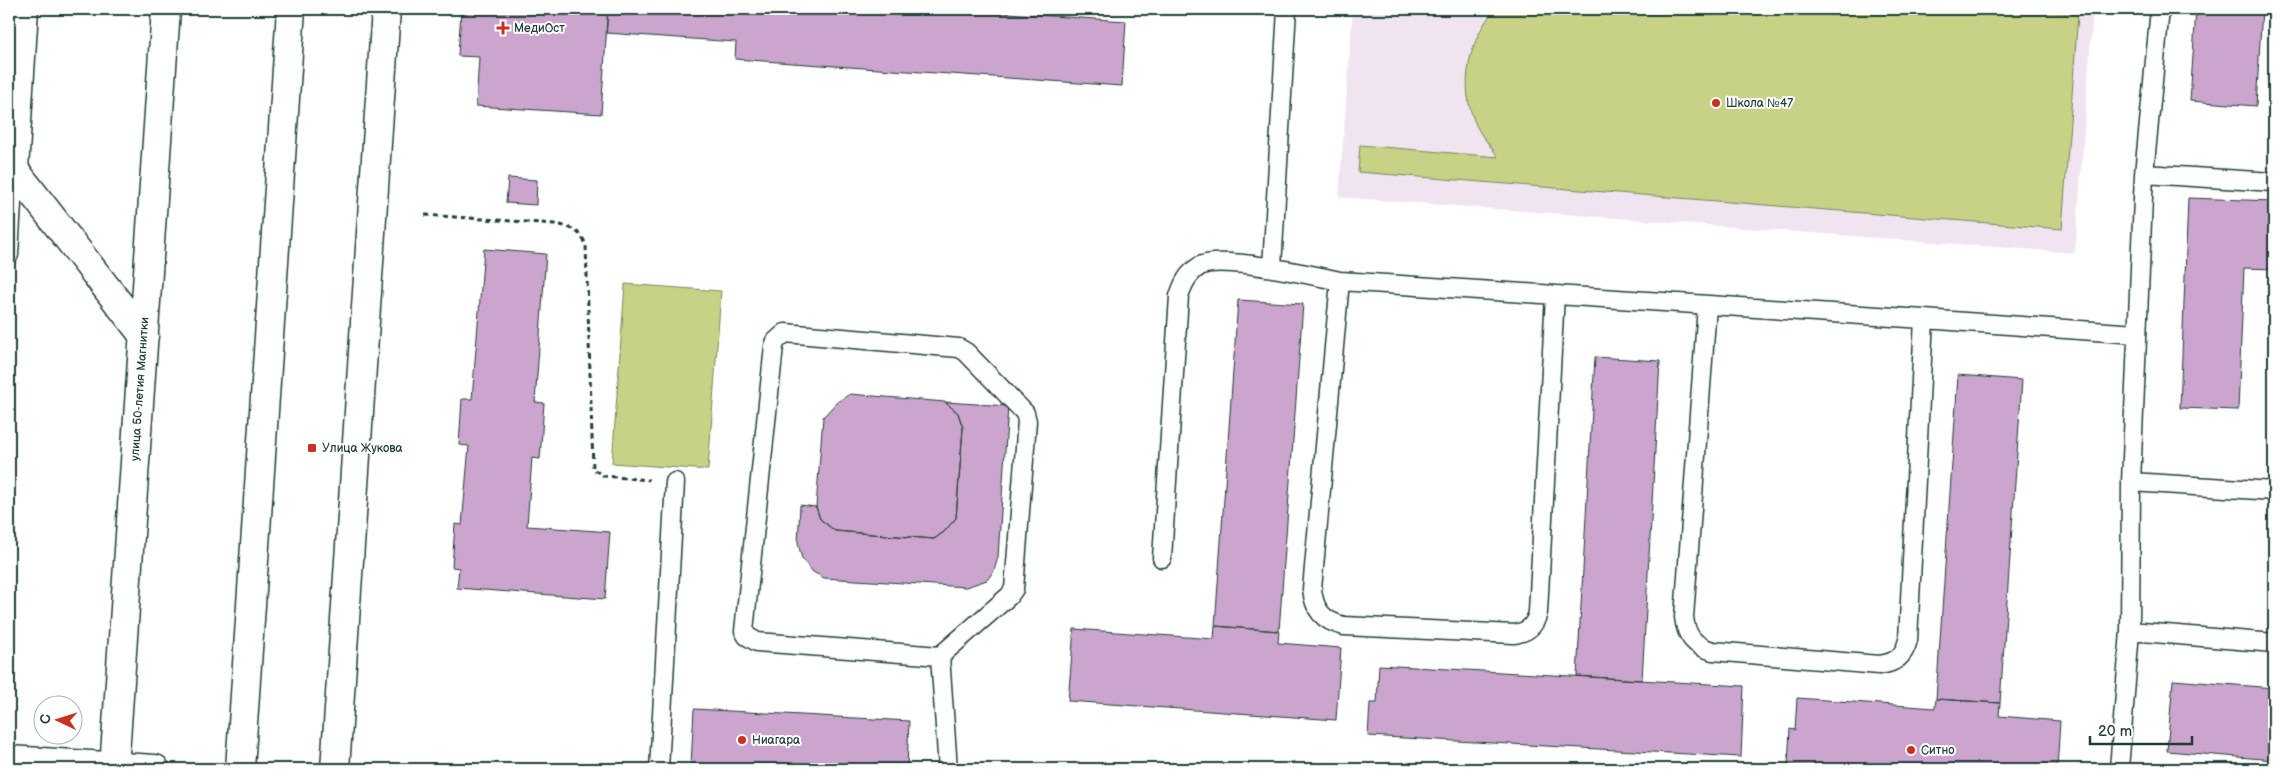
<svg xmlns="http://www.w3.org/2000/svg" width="2283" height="778" viewBox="0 0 2283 778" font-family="'Balsamiq Sans',sans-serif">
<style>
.built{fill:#efe4f0}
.green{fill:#c7d286;stroke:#73885d}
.building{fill:#cba5cd;stroke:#1f3d34}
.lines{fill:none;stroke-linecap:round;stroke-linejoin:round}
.service-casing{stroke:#1f3d34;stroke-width:21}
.minor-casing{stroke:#1f3d34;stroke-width:31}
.tertiary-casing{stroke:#1f3d34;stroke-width:31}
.secondary-casing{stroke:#1f3d34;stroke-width:31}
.path{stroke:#1f3d34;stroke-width:3;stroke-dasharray:5 4;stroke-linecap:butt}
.service{stroke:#fff;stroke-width:18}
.minor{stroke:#fff;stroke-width:28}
.tertiary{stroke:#fff;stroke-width:28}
.secondary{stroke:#fff;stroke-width:28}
.poi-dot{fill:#c8321e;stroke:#fff;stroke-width:2}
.labels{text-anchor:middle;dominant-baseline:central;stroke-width:4;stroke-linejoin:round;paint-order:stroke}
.poi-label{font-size:12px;fill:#1f3d34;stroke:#fff;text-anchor:start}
.street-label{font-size:12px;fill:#1f3d34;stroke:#fff}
</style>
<rect width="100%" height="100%" fill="#fff"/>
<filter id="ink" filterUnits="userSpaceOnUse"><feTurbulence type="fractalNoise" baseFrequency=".02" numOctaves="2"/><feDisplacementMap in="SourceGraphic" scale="10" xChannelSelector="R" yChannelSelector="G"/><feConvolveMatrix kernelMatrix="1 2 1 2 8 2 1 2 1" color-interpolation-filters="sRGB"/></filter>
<g filter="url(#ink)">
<path class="built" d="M1353,9H2093L2075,253L1339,197Z"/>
<path class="green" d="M1495,9H2010L2078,14L2062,229L1358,172L1360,145L1498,157C1491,146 1481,136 1476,125C1458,87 1469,39 1495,9Z
M625,284L721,291L708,470L612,463Z"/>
<path class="building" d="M483,9H608L601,114L476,106L479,57L458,56L461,11L483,12Z
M608,9H947L1126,21L1122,86L735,59L736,42L606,33Z
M2196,9H2262L2256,106L2190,101Z
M508,178L537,180L536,205L506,203Z
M2188,198L2274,201V269L2244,268L2238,410L2180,408Z
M484,249L546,254L535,402L544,403L540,459L532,458L527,526L610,532L605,599L457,588L459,568L452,567L455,524L462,525L469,446L459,445L462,399H472Z
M1238,300L1303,304L1279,631L1215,626Z
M1595,357L1660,361L1642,680L1577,676Z
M1958,375L2022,380L2000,703L1936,699Z
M850,394L945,402L958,413L963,428L956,518L944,532L934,539L835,531L820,519L816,507L823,417L837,402Z
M945,402L1008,406L998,557L994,571L987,580L966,587L824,578L813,572L802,559L798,543L800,505L816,507L820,519L835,531L934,539L944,532L956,518L963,428L958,413Z
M1215,626L1279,631L1278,643L1341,648L1336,720L1068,701L1074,629L1214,639Z
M1379,665L1744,686L1741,757L1368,736L1370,703H1377Z
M2173,680L2274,688V760L2167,751Z
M1797,698L1935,708L1936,699L2000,703L1999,716L2060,721L2057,769H1852L1788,765L1790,729L1795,730Z
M694,709L909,721L907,769H784L691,764Z"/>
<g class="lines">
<g class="service-casing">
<path id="service" d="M2144,174L2160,9
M9,255L14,169
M1272,267L1287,9
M1340,281L1312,589C1314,610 1323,621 1344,626L1514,634C1528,632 1535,626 1538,612L1555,295
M1707,306L1684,617C1686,636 1694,646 1713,651L1879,665C1896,663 1904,656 1908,640L1924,319L2137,334
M785,333L959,348L966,352L1025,413L1027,421L1014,589L1009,596L940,656L757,642L747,636L744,631L774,346L776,341Z
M2131,482L2274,491
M1162,558L1179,296C1183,284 1188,273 1200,266C1222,255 1312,275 1340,281L1924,319
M2130,631L2131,482L2144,174L2274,182
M940,656L948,769
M659,769L675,482
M2119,769L2130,631L2274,643"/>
</g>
<g class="minor-casing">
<path id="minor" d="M24,9L14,169L144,336
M335,769L386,9"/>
</g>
<g class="tertiary-casing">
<path id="tertiary" d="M9,760L155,769"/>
</g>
<g class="secondary-casing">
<path id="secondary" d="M114,769L166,9
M240,769L291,9"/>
</g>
<path class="path" d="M425,215L555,224C571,227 580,230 586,245L593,469L604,476L649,480"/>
<use href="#service" class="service"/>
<use href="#minor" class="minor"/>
<use href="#tertiary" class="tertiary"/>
<use href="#secondary" class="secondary"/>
</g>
</g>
<g class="poi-dot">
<path d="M500.5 20.5h5v5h5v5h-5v5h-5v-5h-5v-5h5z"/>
<circle cx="1716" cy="103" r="5"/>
<rect x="307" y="443" width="10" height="10" rx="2.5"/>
<circle cx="742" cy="740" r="5"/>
<circle cx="1911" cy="750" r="5"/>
</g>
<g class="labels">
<g class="poi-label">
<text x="514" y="28">МедиОст</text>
<text x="1726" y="103">Школа №47</text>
<text x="322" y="448">Улица Жукова</text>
<text x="752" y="740">Ниагара</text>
<text x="1921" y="750">Ситно</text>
</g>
<g class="street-label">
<text transform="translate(140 389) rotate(-86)">улица 50-летия Магнитки</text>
</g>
</g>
<rect width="2283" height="778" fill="none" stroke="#fff" stroke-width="30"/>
<rect x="15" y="15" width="2253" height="748" fill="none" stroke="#1f3d34" stroke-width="2" filter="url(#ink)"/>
<g transform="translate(58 720) rotate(274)"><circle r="24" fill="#ffffff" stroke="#a5b1ae"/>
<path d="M0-4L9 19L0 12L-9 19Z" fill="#c8321e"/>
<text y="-8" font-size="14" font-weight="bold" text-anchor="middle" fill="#1f3d34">С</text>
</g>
<path d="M2090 736v8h102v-8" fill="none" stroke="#1f3d34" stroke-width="2.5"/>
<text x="2098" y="736" font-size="15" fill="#1f3d34" stroke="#ffffff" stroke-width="4" paint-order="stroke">20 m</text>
</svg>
